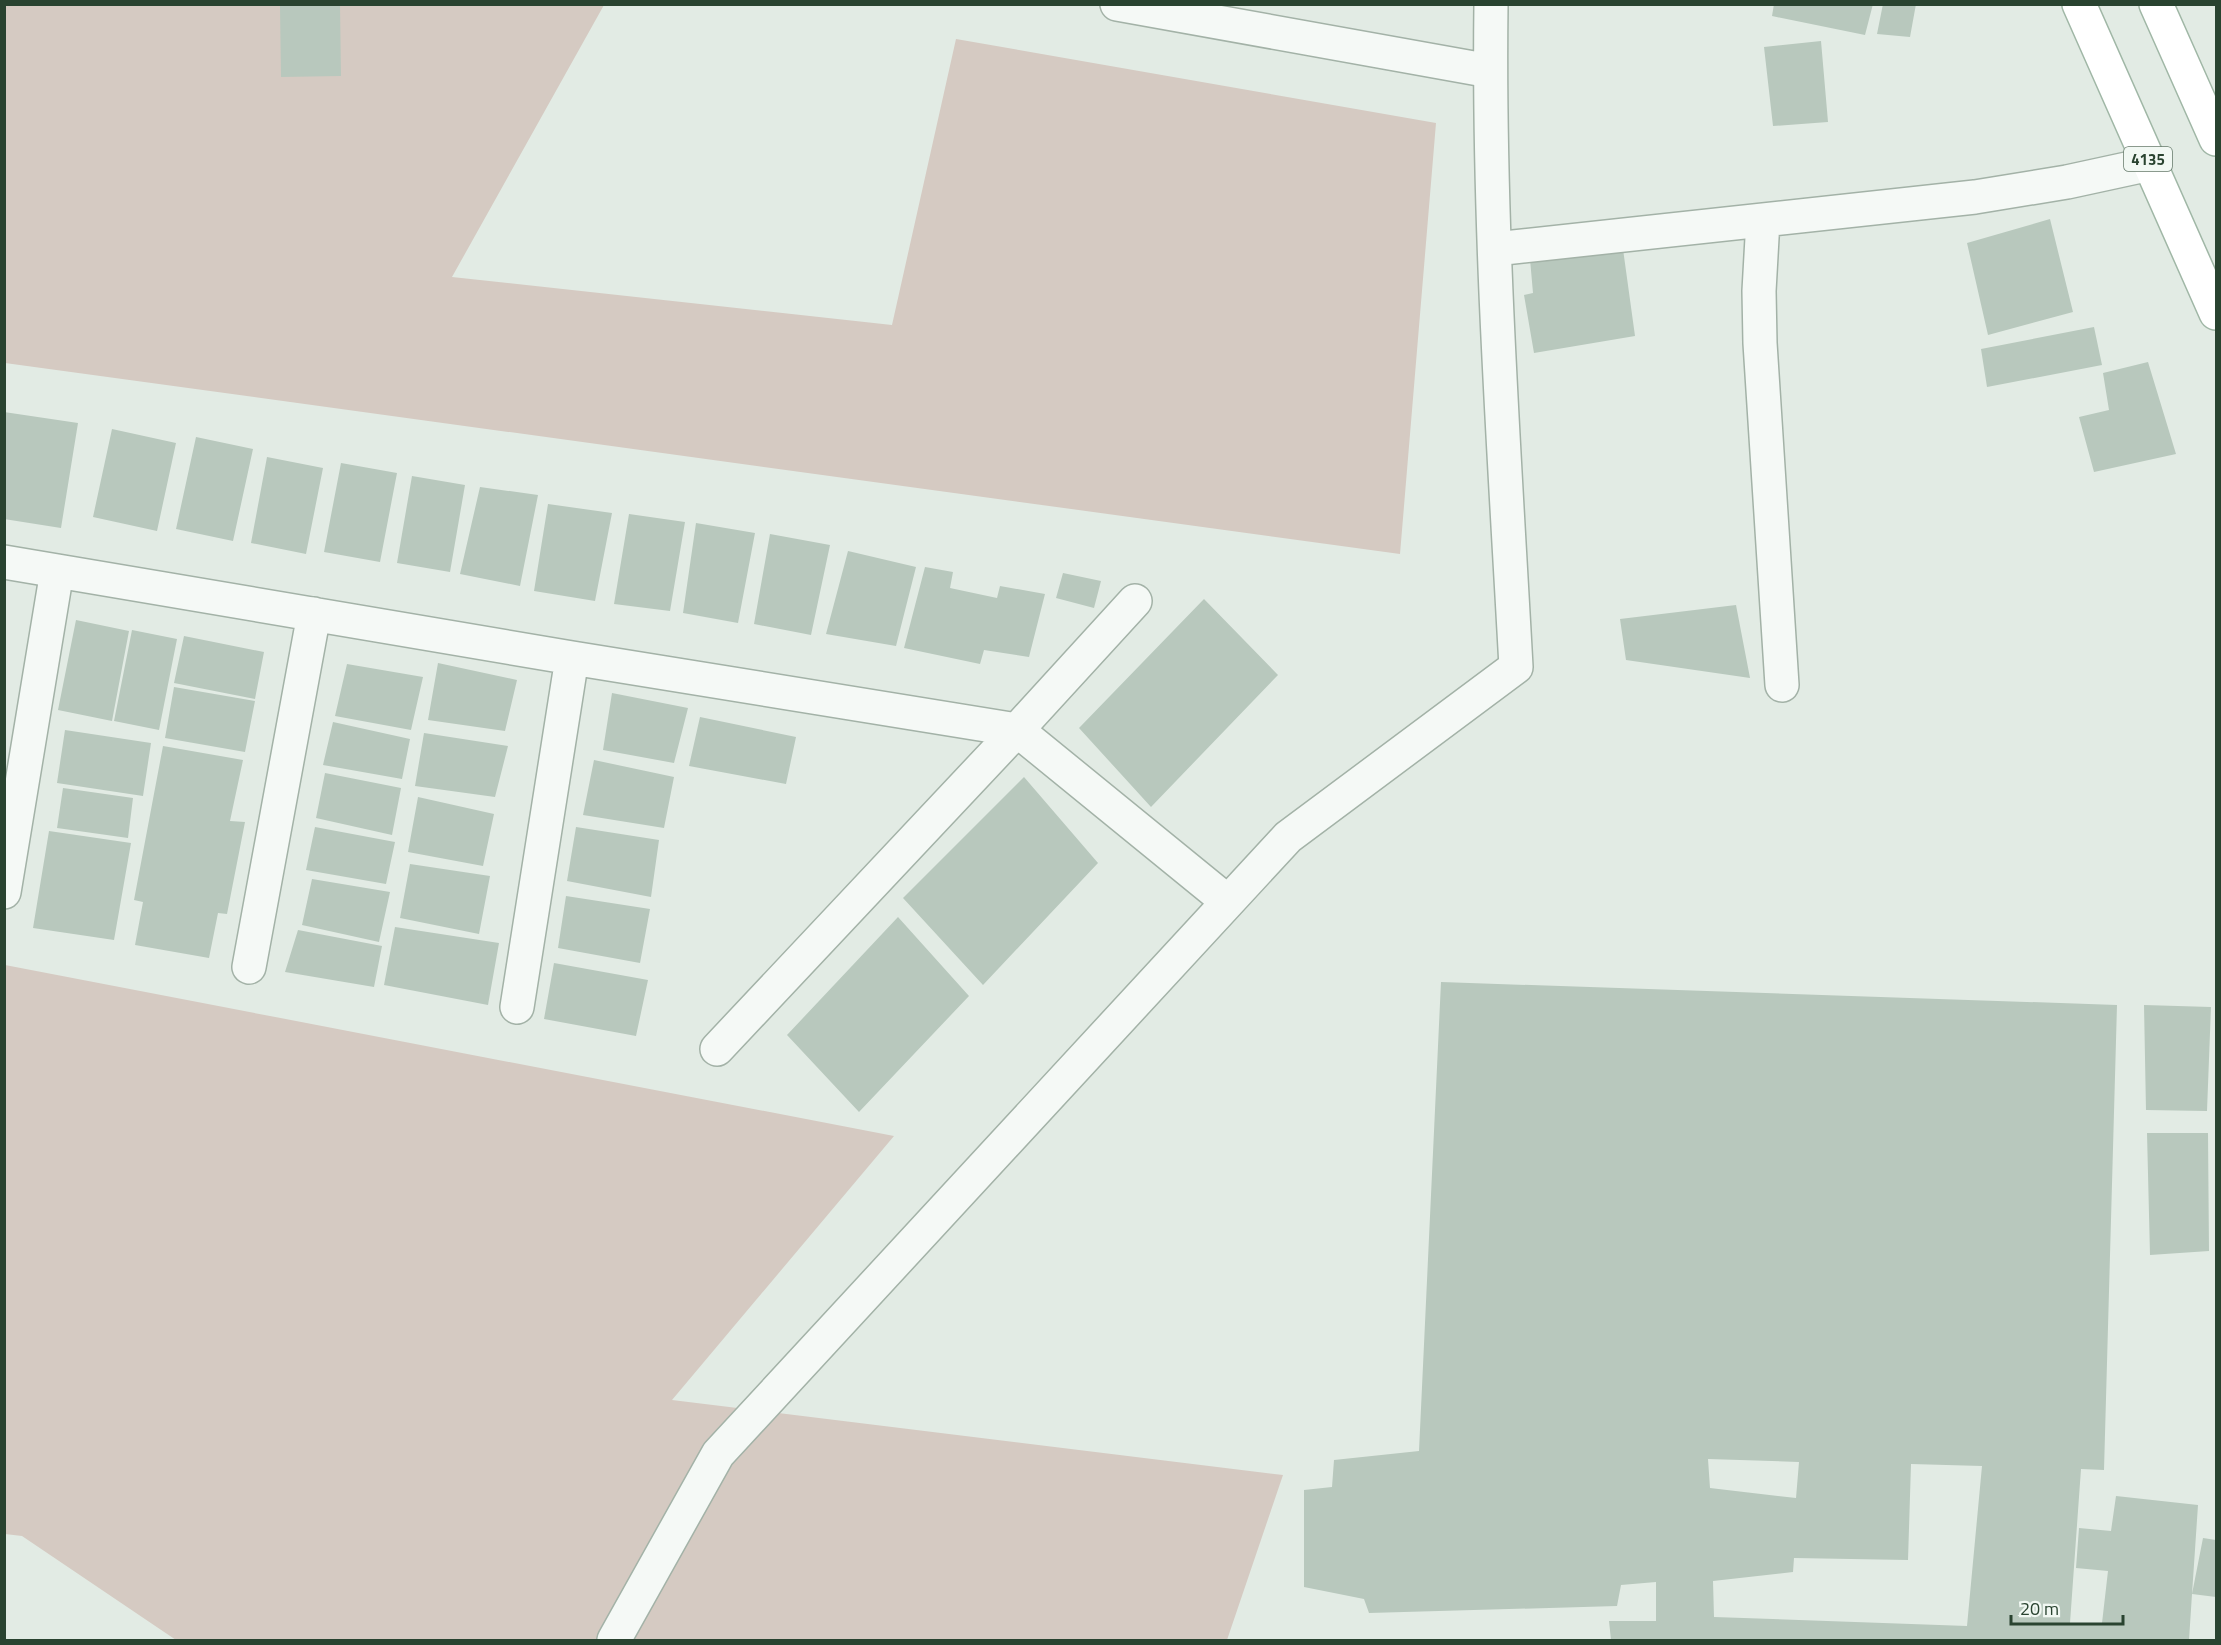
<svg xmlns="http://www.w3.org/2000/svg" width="2221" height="1645" viewBox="0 0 2221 1645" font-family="'Titillium Web',sans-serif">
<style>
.green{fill:#d5cac2}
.building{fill:#b8c8bd;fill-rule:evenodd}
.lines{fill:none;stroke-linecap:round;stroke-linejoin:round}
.minor-casing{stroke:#a3b2a7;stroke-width:36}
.primary-casing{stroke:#a0b7a6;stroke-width:36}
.minor{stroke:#f5f9f6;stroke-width:33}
.primary{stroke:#fff;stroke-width:33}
.labels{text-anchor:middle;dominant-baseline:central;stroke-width:6;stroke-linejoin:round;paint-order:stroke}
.shield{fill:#f1f8f3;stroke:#65796a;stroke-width:1.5}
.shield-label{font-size:15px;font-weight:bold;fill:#294330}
</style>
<rect width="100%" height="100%" fill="#e2ebe4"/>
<path class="green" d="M5,5H604L452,277L892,325L956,39L1436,123L1400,554L5,363Z
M5,965L894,1136L672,1400L1283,1475L1227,1640H176L22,1536L5,1534Z"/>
<path class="building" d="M340,4L341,76L281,77L280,6Z
M1774,4H1873L1865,35L1772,16Z
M1883,4H1916L1910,37L1877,34Z
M1821,41L1828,122L1773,126L1764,47Z
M2050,219L2073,312L1988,335L1967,243Z
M1623,249L1635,336L1534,353L1524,295L1533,293L1530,259Z
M2094,327L2102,365L1987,387L1981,349Z
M2148,362L2176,454L2094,472L2079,417L2109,410L2103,373Z
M4,412L78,423L61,528L4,519Z
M112,429L176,443L157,531L93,517Z
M196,437L253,449L233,541L176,529Z
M267,457L323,468L306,554L251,543Z
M341,463L397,473L380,562L324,552Z
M412,476L465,485L450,572L397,563Z
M480,487L538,495L520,586L460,574Z
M548,504L612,513L595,601L534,591Z
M629,514L685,522L670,611L614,604Z
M696,523L755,533L738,623L683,613Z
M770,534L830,545L811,635L754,624Z
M848,551L916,567L896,646L826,634Z
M925,567L953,572L950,588L997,598L1000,586L1045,594L1029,657L984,650L980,664L904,648Z
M1063,573L1101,581L1094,608L1056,598Z
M1204,599L1278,675L1151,807L1079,728Z
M1736,605L1750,678L1626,660L1620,619Z
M76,620L129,631L112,721L58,710Z
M132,630L177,639L159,730L114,721Z
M184,636L264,652L255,699L174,683Z
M438,663L517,680L505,731L428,720Z
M347,664L423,677L411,730L335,716Z
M174,687L255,701L245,752L165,738Z
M612,693L688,708L674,763L603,750Z
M700,717L796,737L786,784L689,766Z
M333,722L410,739L402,779L323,765Z
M65,730L151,743L143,796L57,783Z
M424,733L508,746L495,797L415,786Z
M163,746L243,760L230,821L245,822L227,914L218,913L209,958L135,945L143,902L134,900Z
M594,760L674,777L664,828L583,815Z
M325,773L401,788L392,835L316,818Z
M1024,777L1098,863L983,985L903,898Z
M63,788L133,798L128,838L57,828Z
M418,797L494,814L483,866L408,852Z
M315,827L395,842L386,884L306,870Z
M576,827L659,840L651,897L567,881Z
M49,831L131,843L114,940L33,928Z
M410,864L490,876L479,934L400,918Z
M312,879L390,892L379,942L302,925Z
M566,896L650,909L640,963L558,948Z
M898,917L969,996L859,1112L787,1035Z
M395,927L499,943L488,1005L384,985Z
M298,930L382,946L374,987L285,972Z
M554,963L648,980L636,1036L544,1019Z
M1441,982L2117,1005L2104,1470L2081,1469L2070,1623H2102L2108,1571L2076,1568L2079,1528L2111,1531L2116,1496L2198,1505L2192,1594L2203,1538L2216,1540V1597L2192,1594L2189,1640H1611L1609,1621H1656V1582L1621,1585L1617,1606L1369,1613L1364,1599L1304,1587V1490L1332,1487L1334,1460L1419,1451ZM1708,1459L1799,1462L1796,1498L1710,1488ZM1911,1464L1982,1466L1967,1626L1714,1617L1713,1581L1793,1572L1794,1558L1908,1560Z
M2144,1005L2211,1007L2207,1111L2146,1110Z
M2147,1133H2208L2209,1251L2150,1255Z"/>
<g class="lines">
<g class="minor-casing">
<path id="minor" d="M1117,4L1490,71
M1763,220L1759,291L1760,343L1782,685
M1495,249L1975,197L2067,182L2150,164
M4,562L572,658L1017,730L1228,902
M4,892L57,571
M249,967L314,614
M517,1007L572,658
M717,1049L1017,730L1135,601
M614,1640L718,1454L1288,837L1516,667C1504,446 1488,225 1491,4"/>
</g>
<g class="primary-casing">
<path id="primary" d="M2079,4L2216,313
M2156,4L2216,139"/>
</g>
<use href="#minor" class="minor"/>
<use href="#primary" class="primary"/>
</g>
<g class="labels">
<rect class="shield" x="2124" y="147" width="48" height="24" rx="4.5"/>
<g class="shield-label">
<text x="2148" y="159">4135</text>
</g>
</g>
<rect width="2221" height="1645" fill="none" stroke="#294330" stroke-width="12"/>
<path d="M2011 1615v9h112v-9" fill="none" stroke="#294330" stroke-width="3"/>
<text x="2020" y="1615" font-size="18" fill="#294330" stroke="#f1f8f3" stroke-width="4.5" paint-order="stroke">20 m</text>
</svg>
